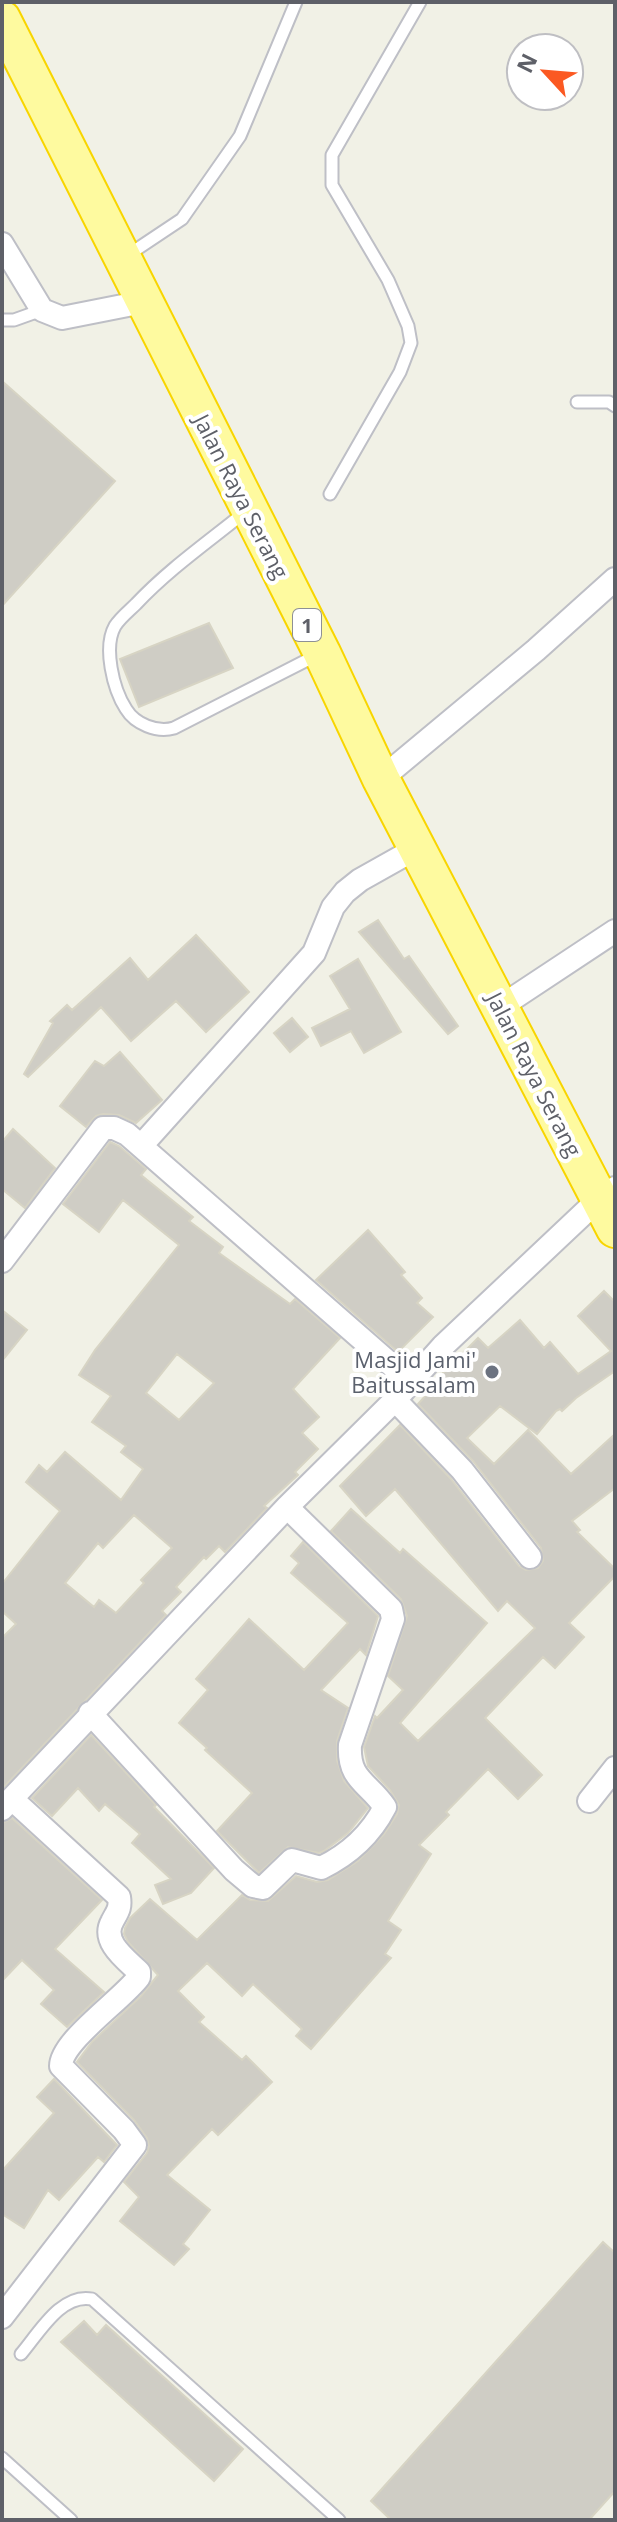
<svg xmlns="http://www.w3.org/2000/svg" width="617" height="2522" viewBox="0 0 617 2522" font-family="'Open Sans',sans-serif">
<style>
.building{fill:#cfcdc5;stroke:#d7d4c4;stroke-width:2;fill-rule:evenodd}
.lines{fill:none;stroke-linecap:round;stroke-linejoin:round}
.service-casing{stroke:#bebfc6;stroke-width:15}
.minor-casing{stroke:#bebfc6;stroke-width:26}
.trunk-casing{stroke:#f8d500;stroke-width:40}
.service{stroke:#fff;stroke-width:11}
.minor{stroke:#fff;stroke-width:22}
.trunk{stroke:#fefa9f;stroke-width:36}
.worship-dot{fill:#6b7280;stroke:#fff;stroke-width:3}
.labels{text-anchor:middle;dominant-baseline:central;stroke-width:8;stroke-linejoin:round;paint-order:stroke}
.shield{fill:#fff;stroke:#8e9095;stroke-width:2}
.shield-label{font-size:20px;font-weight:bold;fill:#5e6068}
.street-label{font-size:22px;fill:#5e6068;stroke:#fff}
.worship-label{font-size:22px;fill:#5b616d;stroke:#fff;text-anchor:end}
</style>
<rect width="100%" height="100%" fill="#f1f1e6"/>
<path class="building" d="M2,381L115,481L2,606Z
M209,623L233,668L139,707L120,659Z
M378,920L404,959L409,956L458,1026L448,1034L359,932Z
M196,935L249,992L206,1032L176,1001L131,1041L101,1007L28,1077L24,1074L53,1023L50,1021L67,1005L72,1010L130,958L148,980Z
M358,959L401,1032L364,1053L351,1031L321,1046L312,1028L350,1009L330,976Z
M292,1018L308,1037L290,1052L274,1033Z
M120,1052L162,1100L136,1123L119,1115L103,1114L96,1116L86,1127L60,1106L95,1061L104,1066Z
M13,1129L55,1168L25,1208L2,1189V1142Z
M110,1142L119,1146L146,1169L141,1175L193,1217L189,1221L223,1247L219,1253L290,1304L295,1299L340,1338L293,1389L319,1417L302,1433L318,1449L295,1472L298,1475L264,1506L267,1508L225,1552L219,1546L206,1559L204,1557L176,1587L181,1592L162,1611L166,1615L2,1789V1638L16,1624L2,1611V1584L60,1511L26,1482L39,1465L47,1472L65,1452L121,1500L143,1469L121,1452L126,1446L92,1422L111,1396L79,1375L95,1350L179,1245L123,1200L99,1232L63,1204ZM177,1354L214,1383L179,1420L146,1393ZM134,1515L172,1548L141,1580L144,1583L116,1613L99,1600L94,1607L65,1583L98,1543L103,1548Z
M368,1230L405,1272L401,1275L422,1298L417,1303L433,1317L398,1352L316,1280Z
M604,1291L615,1302V1371L576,1398L562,1411L560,1409L556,1411L537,1434L500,1406L467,1438L494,1464L528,1430L571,1474L615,1434V1488L572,1521L580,1530L577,1532L615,1569V1576L569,1623L584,1637L555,1668L543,1657L485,1718L542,1775L518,1799L488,1769L446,1812L449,1815L419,1845L431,1854L388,1921L401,1930L385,1954L391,1958L311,2049L296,2036L302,2029L253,1984L242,1996L207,1963L178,1991L204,2017L199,2022L242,2060L246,2056L272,2082L218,2135L212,2129L167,2175L210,2210L183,2244L189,2249L174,2265L120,2221L139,2197L124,2182L147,2153L149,2146L147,2138L134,2120L77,2062L92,2042L141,1996L158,1975L128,1942L124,1934L125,1928L130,1918L150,1899L197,1940L242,1895L250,1900L268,1901L296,1876L317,1882L328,1880L358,1861L384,1834L397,1814L399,1805L390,1790L368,1766L364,1747L375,1716L377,1718L403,1690L388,1676L407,1616L401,1599L331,1531L351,1509L400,1553L403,1549L487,1623L400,1723L418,1741L535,1628L507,1601L498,1611L395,1489L366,1516L340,1486L400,1425L451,1479L519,1566L526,1570L538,1568L543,1561L541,1548L473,1461L418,1404L438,1382L436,1380L478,1338L488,1348L520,1320L544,1348L550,1342L578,1374L611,1351L578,1316Z
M2,1310L27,1330L2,1361Z
M303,1542L378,1616L366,1655L360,1649L321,1690L348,1708L337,1741V1760L344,1781L368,1808L348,1833L324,1851L319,1853L288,1847L259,1873L217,1831L252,1793L205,1750L207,1748L179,1723L208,1690L196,1679L249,1619L304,1670L348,1623L291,1573L299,1563L291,1556Z
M91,1735L156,1805L154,1807L214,1868L191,1893L163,1904L155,1885L171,1879L132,1843L140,1834L105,1804L99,1811L78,1788L52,1816L32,1798Z
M12,1818L102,1900L55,1949L104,1992L67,2027L41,2004L54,1990L22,1960L2,1981V1823Z
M54,2079L117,2145L104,2162L98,2157L59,2200L48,2190L24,2228L2,2214V2171L54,2113L37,2097Z
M603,2242L615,2253V2491L589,2520H391L371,2501Z
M84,2321L97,2335L106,2325L243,2449L214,2481L61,2342Z"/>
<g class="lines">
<g class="service-casing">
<path id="service" d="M128,255L182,219L240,136L296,2
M2,320H14L42,310
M577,402H609L615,406
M330,494L400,372L411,343L408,326L388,280L332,185V155L420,2
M245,512C208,542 169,569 136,604C130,610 120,618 115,626C103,647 113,689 126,709C135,724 157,733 174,728L319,654
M21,2354C39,2333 61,2293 92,2299L339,2520
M2,2458L71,2520"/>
</g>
<g class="minor-casing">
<path id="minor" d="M2,244L42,310L62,318L143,302
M381,779L536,650L615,579
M500,1007L615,931
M141,1146L314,953L333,907L345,892L360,880L417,848
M2,1261L103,1128H114L127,1134L411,1382
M395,1400L462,1470L530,1557
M90,1713L234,1870L253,1886L263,1888L292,1860L321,1868C348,1855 371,1834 385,1807C368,1782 348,1780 350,1745L393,1619L391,1609L287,1507
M589,1801L615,1768
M2,1809L287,1507L395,1400L443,1346L599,1199L615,1188
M2,2317L135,2145L124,2130L61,2066C61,2041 123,1999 139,1977V1972C127,1960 101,1942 112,1922C117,1912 121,1909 119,1897L12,1799"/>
</g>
<g class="trunk-casing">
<path id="trunk" d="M2,19L322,653L381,779L615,1229"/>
</g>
<use href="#service" class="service"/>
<use href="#minor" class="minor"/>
<use href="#trunk" class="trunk"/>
</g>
<circle class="worship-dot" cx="492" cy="1372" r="8"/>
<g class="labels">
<rect class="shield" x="293" y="609" width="28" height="32" rx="6"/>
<g class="shield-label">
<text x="307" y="625">1</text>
</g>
<g class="street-label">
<text transform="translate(242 496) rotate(63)">Jalan Raya Serang</text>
<text transform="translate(535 1074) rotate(63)">Jalan Raya Serang</text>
</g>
<g class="worship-label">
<text x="476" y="1359">Masjid Jami'<tspan x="476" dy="25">Baitussalam</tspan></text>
</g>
</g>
<rect width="617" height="2522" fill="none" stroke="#5e6068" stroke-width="8"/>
<g transform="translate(545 72) rotate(296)"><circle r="38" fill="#ffffff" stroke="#bfbfc3" stroke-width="2"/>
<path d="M0-6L14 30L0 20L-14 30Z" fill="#fb5922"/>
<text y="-12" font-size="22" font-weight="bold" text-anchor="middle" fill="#5e6068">N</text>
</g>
</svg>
